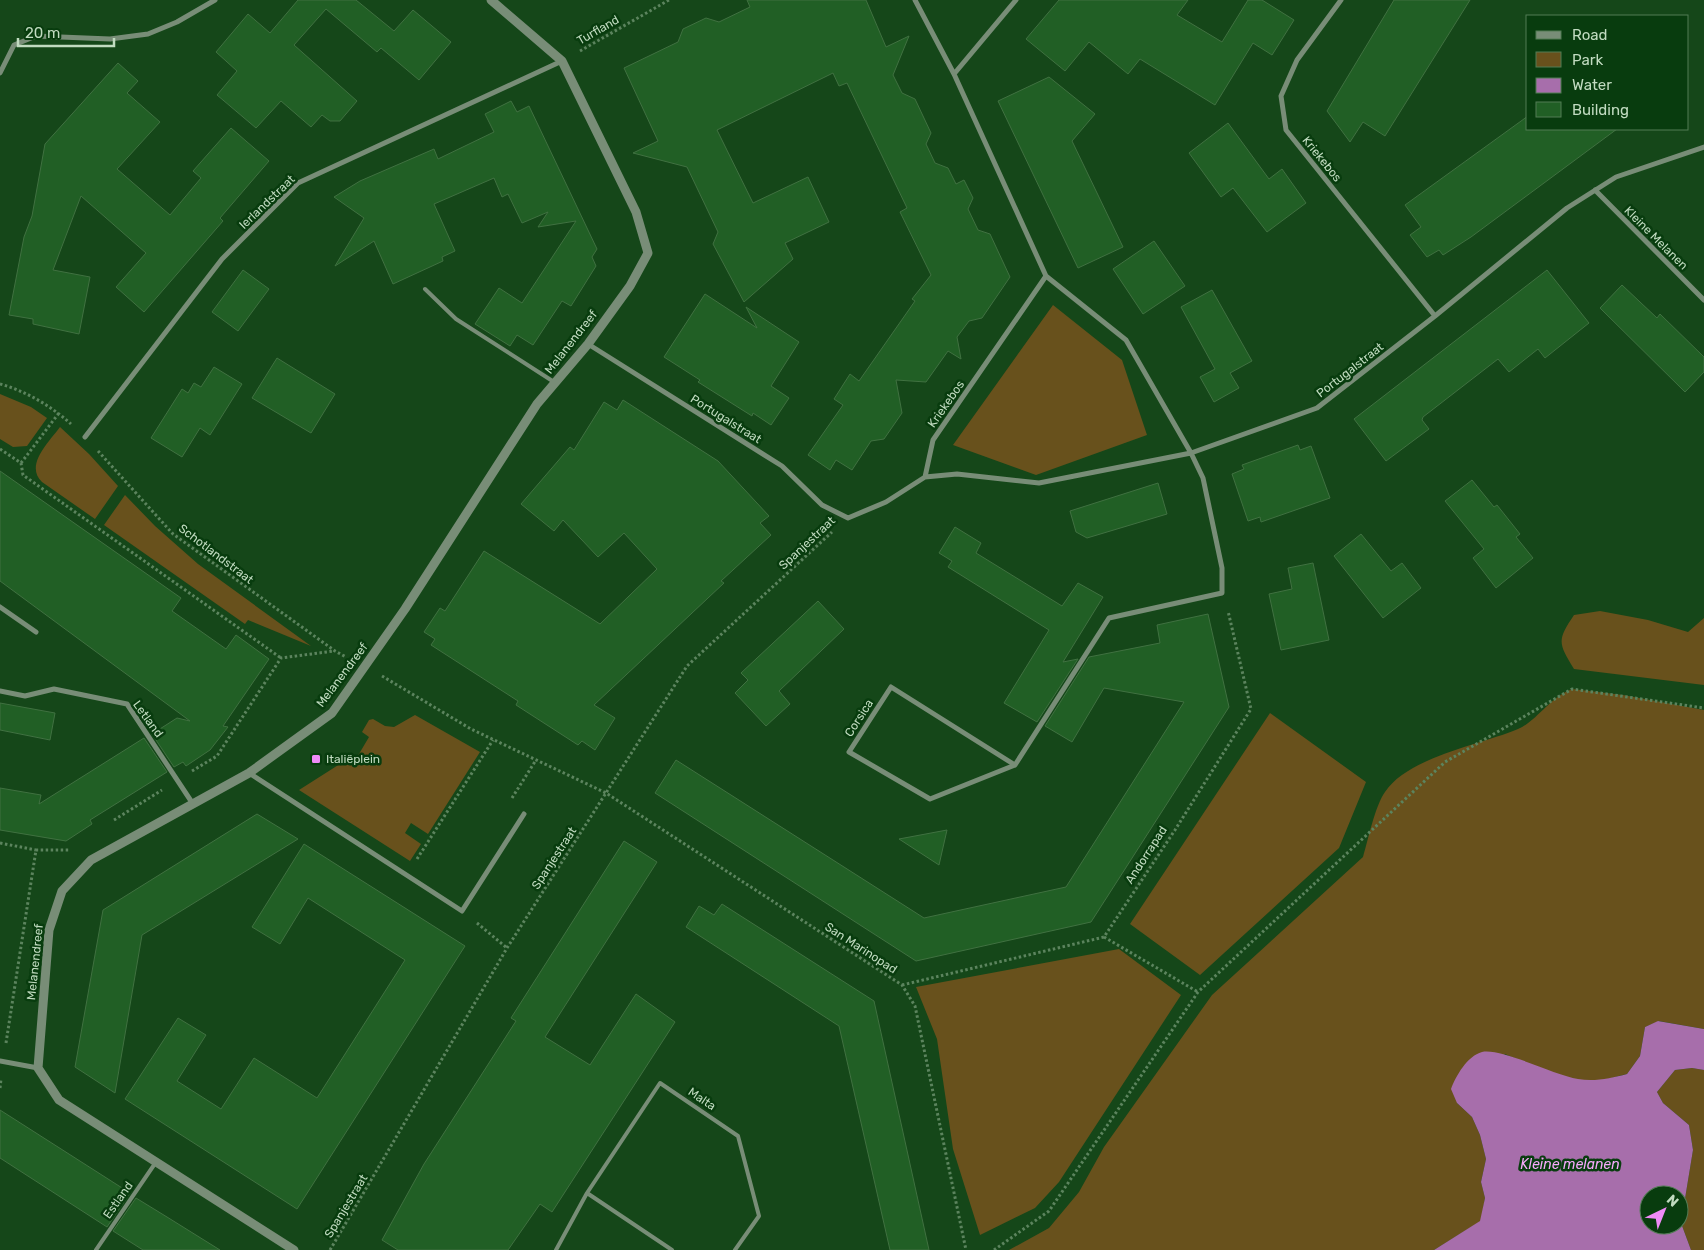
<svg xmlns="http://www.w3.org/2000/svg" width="1704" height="1250" viewBox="0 0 1704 1250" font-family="Rubik,sans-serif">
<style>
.green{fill:#68511c}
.water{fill:#a76eab;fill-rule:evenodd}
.building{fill:#215f25;stroke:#407141}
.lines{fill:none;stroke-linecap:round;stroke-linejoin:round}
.path{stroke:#5c845e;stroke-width:3;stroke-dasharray:2.5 2.5;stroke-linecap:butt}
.service{stroke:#788d77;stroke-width:4}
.minor{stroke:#788d77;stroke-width:5}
.tertiary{stroke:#788d77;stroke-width:9}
.poi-dot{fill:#ef8bf7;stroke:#083c0e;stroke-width:2}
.labels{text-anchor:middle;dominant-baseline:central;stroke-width:5;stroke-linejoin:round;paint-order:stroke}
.street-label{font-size:12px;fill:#c1dbc0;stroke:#083c0e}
.poi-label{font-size:12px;fill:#c1dbc0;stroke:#083c0e;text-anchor:start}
.water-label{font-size:14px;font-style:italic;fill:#f7a9fc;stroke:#083c0e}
</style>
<rect width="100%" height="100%" fill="#154719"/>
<path class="green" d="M1053,305L1122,360L1147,435L1036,475L953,445Z
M0,394L31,407L47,418L27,446L13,447L0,439Z
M60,427L89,454L118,486L95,519L42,482C24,465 50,441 60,427Z
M125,495L155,526L198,564L311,646L248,620L245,624L104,525Z
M1600,611L1648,620L1688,632L1704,618V685L1574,669C1558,643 1557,640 1574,615Z
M1572,689L1623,695L1704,710V1029L1659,1021L1645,1027L1640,1056L1627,1074C1617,1076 1607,1080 1597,1081C1570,1083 1530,1065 1505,1054L1457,1103L1472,1117L1480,1135L1486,1159L1481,1182L1485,1198L1481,1221L1434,1250H1009L1049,1228L1079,1192L1104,1147L1212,995L1363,857C1368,840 1375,806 1385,792C1408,757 1480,745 1518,729C1537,721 1549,698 1572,689Z
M1270,713L1366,782L1339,848L1200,975L1130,924Z
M415,715L480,752L428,834L411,823L405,833L421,844L410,861L299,790L343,762L349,755L356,759L369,737L362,732L369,720L373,719L385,726L394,727Z
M1119,949L1181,995L1059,1182L1035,1208L980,1235L953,1149L937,1039L916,987Z
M1692,1068L1704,1070V1250H1691L1681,1223L1693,1150L1689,1125L1663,1103L1657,1092L1675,1070Z"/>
<path class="water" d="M1658,1021L1704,1029V1070L1692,1068L1675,1070L1657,1092L1663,1103L1689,1125L1693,1150L1681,1223L1691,1250H1434L1480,1221L1485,1198L1481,1182L1486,1159L1480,1135L1472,1117L1457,1103L1451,1089C1456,1076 1467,1056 1482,1052C1502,1048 1554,1075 1578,1079C1595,1082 1611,1078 1627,1074L1640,1056L1645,1027ZM1649,1195H1679V1225H1649Z"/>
<path class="building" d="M298,0H356L394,31L413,10L451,42L419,80L381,48L377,52L326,9L294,45L357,101L340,121H330L322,115L311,127L281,101L256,128L217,95L237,71L216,52L248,14L270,33Z
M747,0H866L886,47L909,36L893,75L902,93L915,99L931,133L926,144L935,163L948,168L956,184L964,180L973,198L968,209L978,230L990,234L1010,277L982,318L969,321L957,337L961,359L948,351L926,382L896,380L902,413L884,439L871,441L852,470L836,460L830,470L808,455L843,405L834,399L850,374L859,381L915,301L912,299L931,275L900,212L907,208L847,83L839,86L833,73L717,130L753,203L808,177L829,222L785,243L793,259L744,302L713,244L718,232L687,167L633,153L658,141L624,68L678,42L683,29L706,18L719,22L750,7Z
M1059,0H1188L1177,15L1222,42L1248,0H1262L1294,20L1272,55L1253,43L1215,105L1140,59L1128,74L1089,42L1065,71L1026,39Z
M1394,0H1470L1385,136L1363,122L1350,142L1327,111Z
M118,63L138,81L127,93L160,122L117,169L170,215L201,178L193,171L231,128L269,161L220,218L223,221L144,312L116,287L146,253L81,196L53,270L90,277L79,334L33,324V319L9,315L24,237L32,216L45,144Z
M1049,77L1095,114L1072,141L1123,247L1078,268L998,101Z
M511,101L517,112L529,106L597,249L592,257L596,266L571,306L562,301L533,345L517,335L510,346L475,324L499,288L522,303L576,221L538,227L548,212L522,223L508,194L502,197L494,178L434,204L455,251L442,257L443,261L393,284L374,241L335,266L364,218L334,197L360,181L434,149L438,159L494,132L485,114Z
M1528,116V129H1617L1471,237L1443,255L1439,250L1427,257L1410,235L1421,227L1405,205Z
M1228,123L1269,179L1282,169L1306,203L1267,232L1233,188L1221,197L1189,153Z
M1154,241L1185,286L1143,314L1113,269Z
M243,270L269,289L238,331L212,312Z
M1547,270L1589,323L1545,358L1538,349L1509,372L1498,359L1423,417L1422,420L1429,429L1386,461L1354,419Z
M1622,285L1657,318L1660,314L1704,357V372L1685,392L1600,308Z
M1212,290L1252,361L1230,373L1239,388L1214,402L1200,377L1215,369L1181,307Z
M705,294L757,328L746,307L799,342L771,386L789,398L771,425L753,413L752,416L698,382L700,380L664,357Z
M277,358L335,394L311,433L252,398Z
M214,367L242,384L210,435L200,428L182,457L151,438L182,389L188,393L194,383L201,387Z
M623,400L718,461L769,516L760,523L771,535L721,581L724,583L594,705L615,718L595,750L582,741L578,745L516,705L518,701L431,645L435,639L424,632L440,608L445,611L484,551L600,624L657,569L624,533L598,557L563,520L554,531L521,504L570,447L574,450L604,402L617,410Z
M1298,445L1300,450L1311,446L1330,498L1261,522L1260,517L1248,521L1232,474L1244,469L1242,465Z
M0,471L181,598L172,611L226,649L236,635L269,659L223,726L228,727L210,750L186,766L183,762L174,767L152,734L177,718L190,721L0,581Z
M1472,480L1494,507L1497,505L1520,534L1516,537L1533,558L1496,588L1473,558L1484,549L1445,501Z
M1158,483L1167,514L1087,538L1076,532L1070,511Z
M955,527L981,543L976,553L1062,606L1078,583L1103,597L1063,662L1078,659L1037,722L1004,703L1049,630L948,567L952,561L939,553Z
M1361,534L1391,571L1402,563L1421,588L1383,618L1334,556Z
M1313,563L1329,640L1281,650L1269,594L1292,589L1288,568Z
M818,601L844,629L779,691L790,704L766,726L735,693L748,680L741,673Z
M1208,614L1229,707L1091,922L916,961L655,793L676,760L924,918L1066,887L1184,702L1104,688L1072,742L1045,726L1089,657L1160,643L1157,625Z
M0,703L55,713L50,740L0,730Z
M144,738L167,772L90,820L92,824L66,841L0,830V788L41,795L39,804Z
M257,814L298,839L142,935L115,1093L75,1067L103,910Z
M947,830L939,865L899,839Z
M624,841L657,862L545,1037L590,1065L636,994L675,1022L552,1212L540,1204L508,1250H398L382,1240L424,1164L516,1021L511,1018Z
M304,844L465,946L297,1209L125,1099L178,1018L206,1035L177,1081L221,1109L254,1058L317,1098L405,960L308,898L280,944L252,927Z
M722,904L874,1001L929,1250H890L839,1026L686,927L699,906L714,915Z
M0,1110L130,1193L107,1227L0,1158Z
M136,1198L167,1217L220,1250H143L113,1231Z"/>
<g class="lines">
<path class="path" d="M580,51L669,0
M0,384C26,391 51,406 71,424
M0,449L21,463L23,475L281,658
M98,451L173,534L335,651L346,657
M21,463L59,413
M382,676L471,729L606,793L902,985L915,1006L966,1250
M192,771L217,756L281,658L334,651
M512,798L536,760
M114,820L162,790
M0,843L36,850
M417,859L493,740
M477,923L507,948
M1104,937L1198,992
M902,985L1104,937L1175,830L1251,709L1228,611
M6,1043L36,850H69
M0,1088L1,1079
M330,1250L507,948L687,666L832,532
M994,1250L1049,1211L1198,992L1445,762L1572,689L1704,708"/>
<path class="service" d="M425,289L456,319L554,382
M587,1193L672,1250
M96,1250L156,1162
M556,1250L587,1193L660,1083L738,1136L759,1216L735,1250"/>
<path class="minor" d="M1341,0L1297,60L1281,96L1286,130L1435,316
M0,73L14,45L36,36L110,39L148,34L177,22L215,0
M954,74L1016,0
M1595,190L1704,300
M588,344L782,466L822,505L848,518L886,502L925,477L933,440L1046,276L954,74L915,0
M85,437L222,259L298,183L562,61
M925,477L957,474L1039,483L1191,453L1317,408L1435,316L1567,208L1616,177L1704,147
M0,607L36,632
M891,687L1015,765L930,799L849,752Z
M0,691L25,696L54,689L127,704L193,804
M1015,765L1109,618L1222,593V568L1203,478L1191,453L1126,340L1046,276
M249,773L462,911L524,814
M0,1061L38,1068"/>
<path class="tertiary" d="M294,1250L59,1100L38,1068L49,930L62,891L91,860L249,773L332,713L405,609L537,404L588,344L630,286L648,253L636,212L562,61L491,0"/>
</g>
<rect class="poi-dot" x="311" y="754" width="10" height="10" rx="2.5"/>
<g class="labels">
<g class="street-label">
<text transform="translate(598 30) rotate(-30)">Turfland</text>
<text transform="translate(1322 159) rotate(51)">Kriekebos</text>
<text transform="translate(267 202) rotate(-44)">Ierlandstraat</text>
<text transform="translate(1656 238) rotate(45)">Kleine Melanen</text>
<text transform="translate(571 342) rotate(-52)">Melanendreef</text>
<text transform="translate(1350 370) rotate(-38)">Portugalstraat</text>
<text transform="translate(946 404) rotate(-55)">Kriekebos</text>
<text transform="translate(726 419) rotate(32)">Portugalstraat</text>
<text transform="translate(807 543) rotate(-43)">Spanjestraat</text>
<text transform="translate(216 554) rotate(37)">Schotlandstraat</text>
<text transform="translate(342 675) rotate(-53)">Melanendreef</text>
<text transform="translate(859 718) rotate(-57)">Corsica</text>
<text transform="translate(148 719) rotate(54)">Letland</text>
<text transform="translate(1146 855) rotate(-57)">Andorrapad</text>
<text transform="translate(554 858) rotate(-57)">Spanjestraat</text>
<text transform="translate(861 948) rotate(33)">San Marinopad</text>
<text transform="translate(35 962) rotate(-84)">Melanendreef</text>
<text transform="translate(702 1099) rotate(34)">Malta</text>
<text transform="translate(118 1200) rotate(-55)">Estland</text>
<text transform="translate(346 1206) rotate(-59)">Spanjestraat</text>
</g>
<g class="poi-label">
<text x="326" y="759">Italiëplein</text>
</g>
<g class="water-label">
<text x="1570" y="1164">Kleine melanen</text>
</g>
</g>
<rect x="1526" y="15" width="162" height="115" fill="#083c0e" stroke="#527c55"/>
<rect x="1536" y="31" width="25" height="8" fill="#788d77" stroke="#527c55"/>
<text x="1572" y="40" font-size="15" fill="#c1dbc0">Road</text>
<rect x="1536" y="52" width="25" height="15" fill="#68511c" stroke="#527c55"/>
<text x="1572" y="65" font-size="15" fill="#c1dbc0">Park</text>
<rect x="1536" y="78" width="25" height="15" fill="#a76eab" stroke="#527c55"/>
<text x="1572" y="90" font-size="15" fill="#c1dbc0">Water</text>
<rect x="1536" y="102" width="25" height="15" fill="#215f25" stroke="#527c55"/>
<text x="1572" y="115" font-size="15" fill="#c1dbc0">Building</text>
<g transform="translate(1664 1210) rotate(43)"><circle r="24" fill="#083c0e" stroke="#527c55"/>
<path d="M0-4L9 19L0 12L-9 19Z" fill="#ef8bf7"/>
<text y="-8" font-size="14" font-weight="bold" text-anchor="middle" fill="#c1dbc0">N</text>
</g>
<path d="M18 38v8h96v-8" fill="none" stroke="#c1dbc0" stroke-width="2.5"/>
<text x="25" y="38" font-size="15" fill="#c1dbc0" stroke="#083c0e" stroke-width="4" paint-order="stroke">20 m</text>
</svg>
